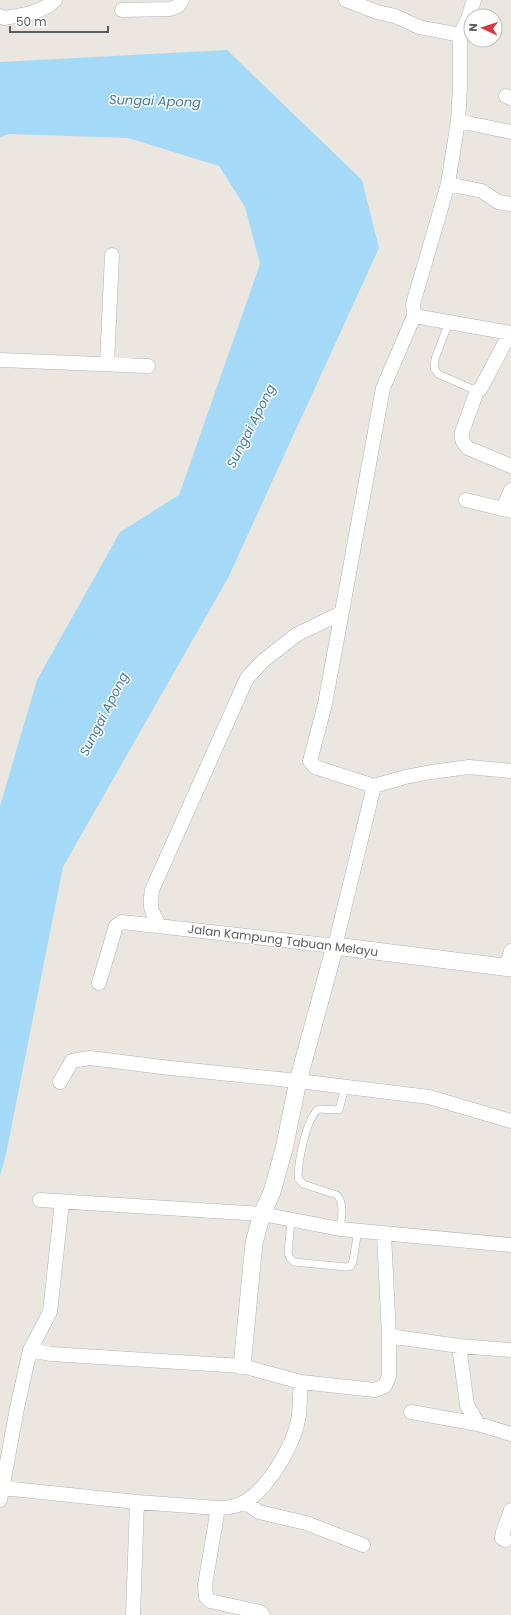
<svg xmlns="http://www.w3.org/2000/svg" width="511" height="1615" viewBox="0 0 511 1615" font-family="Poppins,sans-serif">
<style>
.water{fill:#a4daf7}
.lines{fill:none;stroke-linecap:round;stroke-linejoin:round}
.service-casing{stroke:#aeb2b5;stroke-width:8}
.minor-casing{stroke:#aeb2b5;stroke-width:15}
.tertiary-casing{stroke:#aeb2b5;stroke-width:18}
.service{stroke:#fff;stroke-width:7}
.minor{stroke:#fff;stroke-width:14}
.tertiary{stroke:#fff;stroke-width:17}
.labels{text-anchor:middle;dominant-baseline:central;stroke-width:3;stroke-linejoin:round;paint-order:stroke}
.street-label{font-size:12px;fill:#595d60;stroke:#fff}
.water-label{font-size:13px;font-style:italic;fill:#41779e;stroke:#fff}
</style>
<rect width="100%" height="100%" fill="#ebe7e0"/>
<path class="water" d="M227,50L362,180L379,248L228,578L63,867L6,1154L0,1176V806L37,680L120,532L179,495L260,264L245,207L219,166L128,138L9,134L0,137V62Z"/>
<g class="lines">
<g class="service-casing">
<path id="service" d="M449,322L435,359L434,368L438,374L477,391
M291,1220L288,1253L290,1258L294,1262L346,1267L351,1266L353,1261L358,1230
M340,1229C341,1218 345,1204 337,1195L303,1184L298,1178C298,1163 306,1117 319,1109L339,1110L345,1087"/>
</g>
<g class="minor-casing">
<path id="minor" d="M346,0L377,12L395,16L419,27L460,35
M474,0L467,21L460,35V87L458,121L448,184L413,304L414,316L383,388L325,704L310,761L315,767L374,786L405,777L431,772L469,767L511,771
M122,10L170,9L178,6L182,0
M0,16L4,18C23,15 41,13 55,0
M506,96L511,98
M458,121L511,132
M448,184L482,191L498,202L511,204
M414,316L511,333
M510,333L481,388L477,391L462,432C461,440 463,443 468,448L511,466
M0,360L148,366
M107,364L112,255
M466,500L511,511
M503,509L511,490
M159,925C151,910 149,907 152,890L247,678L263,661L296,635L341,613
M506,968L511,951
M99,983L116,926L122,922L335,946L374,786
M60,1082L72,1061L90,1058L170,1068L298,1081L429,1097L511,1121
M40,1200L262,1214L340,1229L511,1245
M62,1202L50,1312L30,1350L51,1354L242,1366L301,1382L375,1390L385,1386L389,1376V1336L384,1234
M389,1336L459,1346L511,1350
M459,1346L467,1405L478,1424
M411,1412L478,1424L511,1434
M3,1488L137,1502L218,1508C227,1508 238,1506 245,1502C270,1486 295,1444 299,1415C300,1404 300,1393 301,1382
M0,1500L17,1408L30,1350
M244,1502L259,1512L306,1523L363,1545
M218,1508L205,1585L206,1597L210,1601L260,1612L263,1615
M505,1540L502,1538L503,1532L511,1510
M133,1615L137,1502"/>
</g>
<g class="tertiary-casing">
<path id="tertiary" d="M242,1366L254,1243L262,1214L272,1192L284,1149L298,1081L335,946L511,968"/>
</g>
<use href="#service" class="service"/>
<use href="#minor" class="minor"/>
<use href="#tertiary" class="tertiary"/>
</g>
<g class="labels">
<g class="street-label">
<text transform="translate(283 940) rotate(7)">Jalan Kampung Tabuan Melayu</text>
</g>
<g class="water-label">
<text transform="translate(155 101) rotate(2)">Sungai Apong</text>
<text transform="translate(251 426) rotate(-63)">Sungai Apong</text>
<text transform="translate(104 714) rotate(-63)">Sungai Apong</text>
</g>
</g>
<g transform="translate(483 28) rotate(273)"><circle r="19" fill="#ffffff" stroke="#bdbebf"/>
<path d="M0-3L7 15L0 10L-7 15Z" fill="#d9383a"/>
<text y="-6" font-size="11" font-weight="bold" text-anchor="middle" fill="#595d60">N</text>
</g>
<path d="M10 26v6h98v-6" fill="none" stroke="#595d60" stroke-width="2"/>
<text x="16" y="26" font-size="12" fill="#595d60" stroke="#ffffff" stroke-width="3" paint-order="stroke">50 m</text>
</svg>
